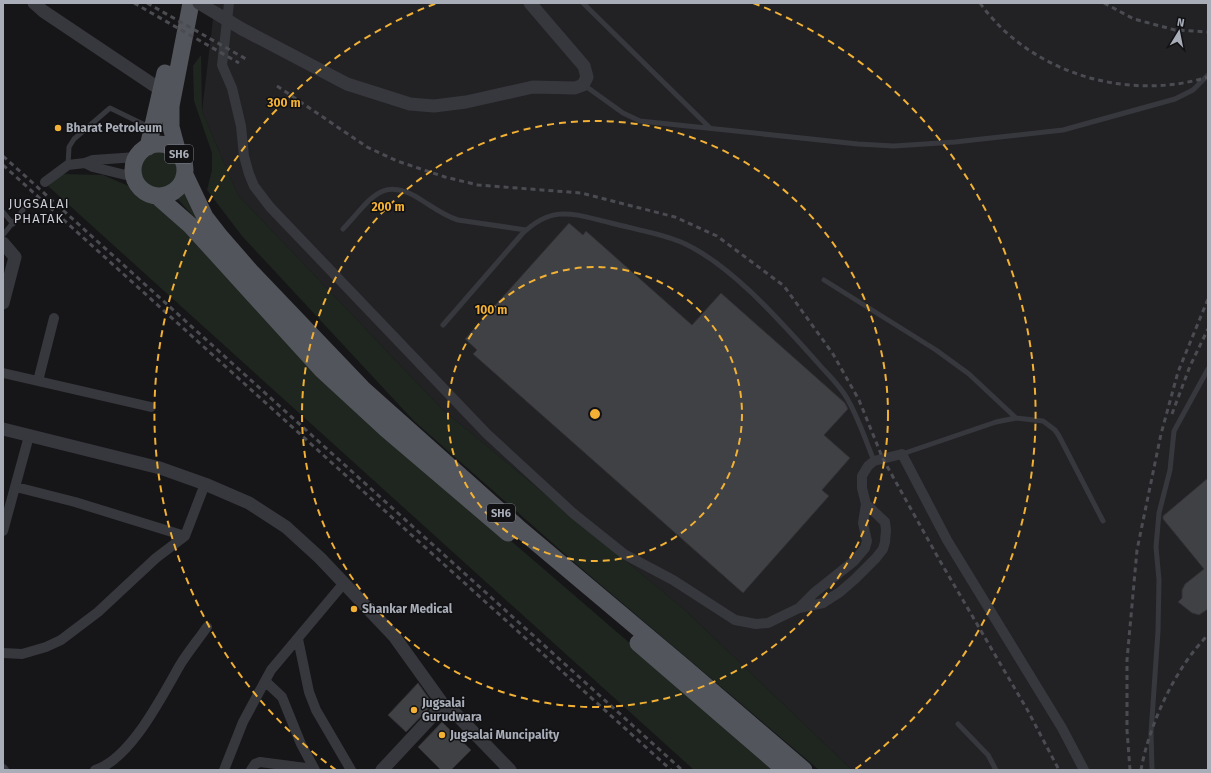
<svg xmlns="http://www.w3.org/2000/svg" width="1211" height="773" viewBox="0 0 1211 773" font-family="'Fira Sans',sans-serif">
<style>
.built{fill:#222225}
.green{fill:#1e261f}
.building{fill:#404145;stroke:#303034}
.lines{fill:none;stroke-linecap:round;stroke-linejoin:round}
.service{stroke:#37383d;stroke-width:5}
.minor{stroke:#37383d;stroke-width:10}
.tertiary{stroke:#37383d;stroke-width:13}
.primary{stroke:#53555c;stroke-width:17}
.rail{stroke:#4a4c52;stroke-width:3;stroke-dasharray:5 4;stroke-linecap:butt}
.tertiary-bridge{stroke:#37383d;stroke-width:13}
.ring{fill:none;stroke:#f2b134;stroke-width:2;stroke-dasharray:7 5}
.poi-dot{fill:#f2b134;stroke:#111113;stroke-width:1.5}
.labels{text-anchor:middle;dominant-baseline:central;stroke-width:3;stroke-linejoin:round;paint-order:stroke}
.shield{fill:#111113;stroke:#7b7e86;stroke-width:1}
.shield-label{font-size:11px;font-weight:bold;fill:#a8adb8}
.poi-label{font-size:12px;font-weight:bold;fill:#a8adb8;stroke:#111113;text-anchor:start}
.neighbourhood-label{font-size:13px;letter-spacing:1px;fill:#c9ccd4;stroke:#111113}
.centre{fill:#f2b134;stroke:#111113;stroke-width:2}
.ring-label{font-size:12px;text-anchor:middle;font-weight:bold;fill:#f2b134;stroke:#111113;stroke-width:3;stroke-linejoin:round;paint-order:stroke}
</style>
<rect width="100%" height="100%" fill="#161618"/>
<path class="built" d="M215,3H1208V770H852L685,610L442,409L238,195L202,111Z"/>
<path class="green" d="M201,55L202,111L238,195L442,409L685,610L852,770H819L575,563L414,421L242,236L207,190L212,170V153L194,101L193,66Z
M140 169a19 19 0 1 1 38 0a19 19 0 1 1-38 0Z
M62,174L103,175L131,187L177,218L473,508L777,770H694L48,186Z
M185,187L253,283L175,196Z"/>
<path class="building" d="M569,223L583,235L586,231L692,325L721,293L845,403L848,409L824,435L850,458L822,490L829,496L743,593L473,354L477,350L465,339Z
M1208,478V609L1199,615L1192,613L1178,602L1182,598V590L1185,584L1204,569L1163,519V516Z
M418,683L433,704L406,732L388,715Z
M442,722L471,750L451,770H441L418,747Z"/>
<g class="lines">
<path class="service" d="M583,3L710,128
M584,85L623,113L640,121L858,144L894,146L955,142L1063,130L1175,99L1193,90L1208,75
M68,165L69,147L74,139L110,108L149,127
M3,212L13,224
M343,229C371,200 381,173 423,201C434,208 445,216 458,220L526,230
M3,235L23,210
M824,280L936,350L969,374L1016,418
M443,325L522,234C553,204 573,214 611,223C634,229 659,233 681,242C730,263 782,323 817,362C827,374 842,387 849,402C859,420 866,441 874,461
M902,454L996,422L1016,418L1043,421L1055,430L1059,436L1103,521
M958,724L988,755L996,770
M1152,770L1151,733L1158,631L1159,580L1156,547L1159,513L1170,470L1174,431L1208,369"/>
<path class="minor" d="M229,3L222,65L232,88L241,126L244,156L249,174L254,186L270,207L487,434L574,514L624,554L673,580L735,620L756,624L768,623L799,608L823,603L840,592L855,579L876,558L883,549L885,542L886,530L885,522L866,504
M85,163L93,167L134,177
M45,182L68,165L85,163L93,160L137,157
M3,373L151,407
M38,381L54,318
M16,487L75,502L185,536
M3,531L29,436
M799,608L814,593L854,561L865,548L867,541L863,523L866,504L862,488V476L868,466L874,461L902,454L947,540L1062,728L1084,770
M298,639L309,692L316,710L351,770
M3,653L22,654L46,647L61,640L98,612L156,558L185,536L205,484
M265,681L282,697L301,744L315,770
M3,769L4,770
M95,770C131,759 162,696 180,665C188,652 198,640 207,627
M224,770L243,722L271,670L344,583
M251,770L255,764L260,762L314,769"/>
<path class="tertiary" d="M34,3L43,11L161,90
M242,29L347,84L410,104L434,106L466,102L533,87L575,88L583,85L587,77L584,66L530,3
M3,243L15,257L3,303
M3,429L160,468L205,484L249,503L286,527L320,558L394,636L445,707
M382,770L438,710L445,707L453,711L510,770"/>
<path class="primary" d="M133 170a26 26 0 1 1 52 0a26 26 0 1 1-52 0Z
M148,147L165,73
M178,153L171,127V106L191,3
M185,175L205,217L219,235L252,273L362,388L521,530L684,667L804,770
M157,196L190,225L322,370L386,429L508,533
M638,643L785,770"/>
<path class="rail" d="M134,3L239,63
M147,3L246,59
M980,3C1030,73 1127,102 1208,77
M1104,3L1134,19L1175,30L1208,32
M277,86L367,147L397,161L445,177L478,185L581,193L675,217L717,236L784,286L833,354L859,400L883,459L940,561L1028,711L1059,770
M3,156L682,770
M3,165L671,770
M1172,414L1190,366L1208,329
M1130,770L1127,730V660L1137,550L1161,434L1178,372L1208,299
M1141,770C1149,725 1175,668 1208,635"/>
<path class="tertiary-bridge" d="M199,3L242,29"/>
</g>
<g class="ring">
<circle cx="595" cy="414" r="147"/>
<circle cx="595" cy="414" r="293"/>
<path d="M336 770A440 440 0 0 1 437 3M753 3A440 440 0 0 1 854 770"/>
</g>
<g class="poi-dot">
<circle cx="58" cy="128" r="4"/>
<circle cx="354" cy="609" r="4"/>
<circle cx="414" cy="710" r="4"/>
<circle cx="442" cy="735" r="4"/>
</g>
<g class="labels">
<g class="shield">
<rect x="165" y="145" width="28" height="18" rx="3"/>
<rect x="487" y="504" width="28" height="18" rx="3"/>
</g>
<g class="shield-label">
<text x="179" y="154">SH6</text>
<text x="501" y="513">SH6</text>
</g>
<g class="poi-label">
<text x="66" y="128">Bharat Petroleum</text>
<text x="362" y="609">Shankar Medical</text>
<text x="422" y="703">Jugsalai<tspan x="422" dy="14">Gurudwara</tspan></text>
<text x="450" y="735">Jugsalai Muncipality</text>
</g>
<g class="neighbourhood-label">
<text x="39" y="203">JUGSALAI<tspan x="39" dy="15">PHATAK</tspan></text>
</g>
</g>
<circle cx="595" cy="414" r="6" class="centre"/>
<g class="ring-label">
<text x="284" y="107">300 m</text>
<text x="388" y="211">200 m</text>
<text x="491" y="314">100 m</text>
</g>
<rect width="1211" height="773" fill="none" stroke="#a8adb8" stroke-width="8"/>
<g transform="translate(1179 32) rotate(10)" stroke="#111113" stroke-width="3" paint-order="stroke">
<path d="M0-3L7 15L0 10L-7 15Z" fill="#a8adb8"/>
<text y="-6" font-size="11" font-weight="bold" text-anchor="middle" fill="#a8adb8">N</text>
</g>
</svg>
